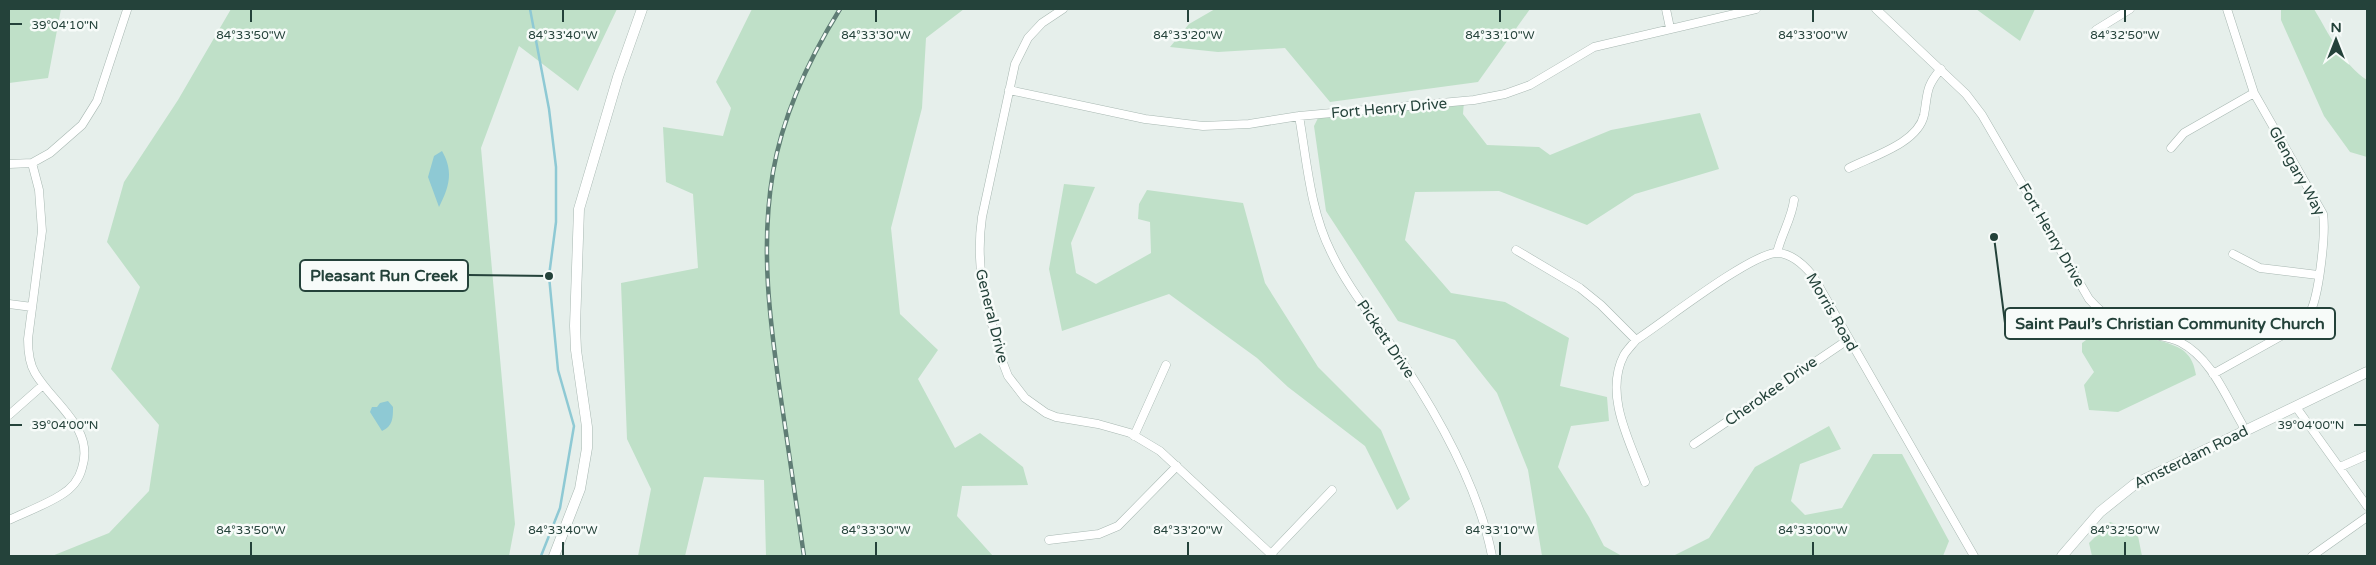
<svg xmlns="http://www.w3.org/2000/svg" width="2376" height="565" viewBox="0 0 2376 565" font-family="'Varela Round',sans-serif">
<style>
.green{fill:#bfe0c8}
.water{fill:#8ec9d4}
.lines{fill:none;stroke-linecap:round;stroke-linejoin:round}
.stream{stroke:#8ec9d4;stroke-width:2.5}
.minor-casing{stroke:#a8b8b2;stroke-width:9}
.tertiary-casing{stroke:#a8b8b2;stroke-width:11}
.minor{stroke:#fff;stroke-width:8}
.tertiary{stroke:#fff;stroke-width:10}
.rail-casing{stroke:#5f7d75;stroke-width:4.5}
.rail{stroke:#f7fbf9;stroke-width:2.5;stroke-dasharray:8;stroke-linecap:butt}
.ticks{fill:none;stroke:#24423a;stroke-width:2}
.labels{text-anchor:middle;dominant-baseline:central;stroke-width:5;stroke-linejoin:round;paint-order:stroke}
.street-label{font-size:15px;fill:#24423a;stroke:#f7fbf9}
.ticks-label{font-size:12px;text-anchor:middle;fill:#24423a;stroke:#f7fbf9;stroke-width:5;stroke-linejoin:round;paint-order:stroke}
.leader{fill:none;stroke:#24423a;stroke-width:2}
.callout-dot{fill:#24423a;stroke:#f7fbf9;stroke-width:2}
.callout{fill:#f7fbf9;stroke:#24423a;stroke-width:2}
.callout-label{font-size:16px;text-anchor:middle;font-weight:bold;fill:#24423a}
</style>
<rect width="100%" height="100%" fill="#e6efeb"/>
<path class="green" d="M9,9H61L48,78L9,83Z
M231,9H617L578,91L519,46L481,148L515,524L509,556H52L109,533L149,491L159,425L111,369L140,287L107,242L124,182L178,100Z
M752,9H964L926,38L922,108L891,228L900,314L938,350L918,379L955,448L980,433L1023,467L1028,485L962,486L957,516L993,556H766L764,480L704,477L685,556H638L651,489L627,439L621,283L698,268L693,194L666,182L663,127L723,136L731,108L716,82Z
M1215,9H1530L1478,82L1330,102L1285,48L1218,52L1170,47L1189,24Z
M1976,9H2035L2020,41Z
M2281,9H2314C2328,32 2343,65 2367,80V157L2350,152L2324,116L2281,20Z
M1464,101L1463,114L1487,145L1539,147L1550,155L1611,130L1700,113L1719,169L1635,194L1587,225L1499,191L1415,192L1405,240L1451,293L1505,302L1569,338L1560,386L1607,397L1609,421L1571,426L1558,467L1589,517L1604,546L1622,556H1542L1528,470L1497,393L1455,340L1398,321L1326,211L1314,126L1320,114Z
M1064,184L1095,187L1071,243L1076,273L1096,284L1151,253L1150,222L1138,219L1139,204L1147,190L1243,203L1265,283L1318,367L1381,430L1410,499L1397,510L1365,446L1288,387L1257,358L1169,294L1062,331L1049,269Z
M2102,328C2120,332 2171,340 2184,351C2192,358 2194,365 2196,375L2118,412L2089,410L2084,385L2094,372L2082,352V343Z
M1829,426L1841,449L1800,464L1791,501L1805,515L1842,508L1873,454H1902L1949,541L1943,556H1673L1709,538L1755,467Z
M2110,522L2137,531L2142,556H2092L2089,543Z"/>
<path class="water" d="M442,151C454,172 449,187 439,207L428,177L434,156Z
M388,401L393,407C393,418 393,426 382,431L370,412L372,407H377L380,403Z"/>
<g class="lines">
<path class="stream" d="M530,9L549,109L556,167V222L549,276L558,370L574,426L560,508L541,556"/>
<g class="minor-casing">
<path id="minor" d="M1063,9L1042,23L1028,38L1015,64L982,217C974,273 988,310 1003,363L1008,376L1025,398L1046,413L1056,417L1098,424L1130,433L1160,451L1273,556
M1666,9L1670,28
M1876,9L1966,94L1982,115L2089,299C2106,318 2121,328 2147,333C2158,336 2170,337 2180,342C2211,358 2225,395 2242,424L2244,431
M2096,30L2130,9
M1009,90L1145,119L1203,126L1249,124L1299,116L1474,100L1505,94L1530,85L1594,47L1756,9
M1299,116C1307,162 1310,210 1331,252C1346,284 1369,313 1389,342C1431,403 1478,483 1492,556
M2171,148L2184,133L2254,93
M9,164L32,163L50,153L82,125L97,101L127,10
M1849,168C1873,156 1918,143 1924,115C1928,94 1925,87 1941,69
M1516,250L1580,288L1601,305L1636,340
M1777,253C1781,235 1792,218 1794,200
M2233,254L2260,268L2318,275
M9,304L32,307
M2213,374L2299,326C2302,322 2307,319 2309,314C2319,299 2326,232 2323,214L2254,93L2227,9
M2296,407L2367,506
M9,415L43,385
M1134,436L1166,365
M1694,444L1849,339
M2340,467L2367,455
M1645,482C1631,444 1603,395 1624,355C1627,350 1632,345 1636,340C1665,321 1746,257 1775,253C1791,252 1804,265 1813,276L1974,556
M9,520C26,512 45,505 61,495C71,489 79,480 82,468C95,428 53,404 35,373C29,363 28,351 28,339L42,231L39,190L32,163
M1049,540L1099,534L1118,526L1177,466
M1271,554L1332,490
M2312,556L2367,517"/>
</g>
<g class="tertiary-casing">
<path id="tertiary" d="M554,556L580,489L587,448V427L576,350L575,326L579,209L618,77L642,9
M2062,556L2100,512L2135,484L2367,372"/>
</g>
<use href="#minor" class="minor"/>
<use href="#tertiary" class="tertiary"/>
<g class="rail-casing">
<path id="rail" d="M804,556C796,504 789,451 781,399C770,323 760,248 773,172C783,114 809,59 840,9"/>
</g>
<use href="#rail" class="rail"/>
</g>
<path class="ticks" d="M251,10V22M563,10V22M876,10V22M1188,10V22M1500,10V22M1813,10V22M2125,10V22M10,24H22M10,425H22M2354,425H2366M251,542V555M563,542V555M876,542V555M1188,542V555M1500,542V555M1813,542V555M2125,542V555"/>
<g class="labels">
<g class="street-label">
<text transform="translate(1389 108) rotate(-5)">Fort Henry Drive</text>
<text transform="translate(2297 171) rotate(61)">Glengary Way</text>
<text transform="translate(2052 235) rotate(60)">Fort Henry Drive</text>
<text transform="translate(1832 312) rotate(60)">Morris Road</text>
<text transform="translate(992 316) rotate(76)">General Drive</text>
<text transform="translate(1386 339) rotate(56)">Pickett Drive</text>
<text transform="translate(1771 391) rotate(-35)">Cherokee Drive</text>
<text transform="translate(2191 457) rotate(-26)">Amsterdam Road</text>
</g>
</g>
<g class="ticks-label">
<text x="65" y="29">39°04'10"N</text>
<text x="251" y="39">84°33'50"W</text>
<text x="563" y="39">84°33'40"W</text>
<text x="876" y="39">84°33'30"W</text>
<text x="1188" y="39">84°33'20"W</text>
<text x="1500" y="39">84°33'10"W</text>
<text x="1813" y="39">84°33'00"W</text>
<text x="2125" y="39">84°32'50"W</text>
<text x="65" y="429">39°04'00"N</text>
<text x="2311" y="429">39°04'00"N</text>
<text x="251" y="534">84°33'50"W</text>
<text x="563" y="534">84°33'40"W</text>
<text x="876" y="534">84°33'30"W</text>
<text x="1188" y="534">84°33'20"W</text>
<text x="1500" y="534">84°33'10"W</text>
<text x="1813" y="534">84°33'00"W</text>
<text x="2125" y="534">84°32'50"W</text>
</g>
<path class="leader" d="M549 276L468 275M1994 237L2005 323"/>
<g class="callout-dot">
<circle cx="549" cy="276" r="5"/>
<circle cx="1994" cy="237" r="5"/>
</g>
<g class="callout">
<rect x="300" y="260" width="168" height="31" rx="5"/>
<rect x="2005" y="308" width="330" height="31" rx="5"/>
</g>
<g class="callout-label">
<text x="384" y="281">Pleasant Run Creek</text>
<text x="2170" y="329">Saint Paul’s Christian Community Church</text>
</g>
<rect width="2376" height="565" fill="none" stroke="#24423a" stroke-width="20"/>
<g transform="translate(2336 40)" stroke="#f7fbf9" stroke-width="4" paint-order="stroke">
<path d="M0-4L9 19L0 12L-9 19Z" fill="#24423a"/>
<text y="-8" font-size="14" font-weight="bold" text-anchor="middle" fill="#24423a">N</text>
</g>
</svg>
